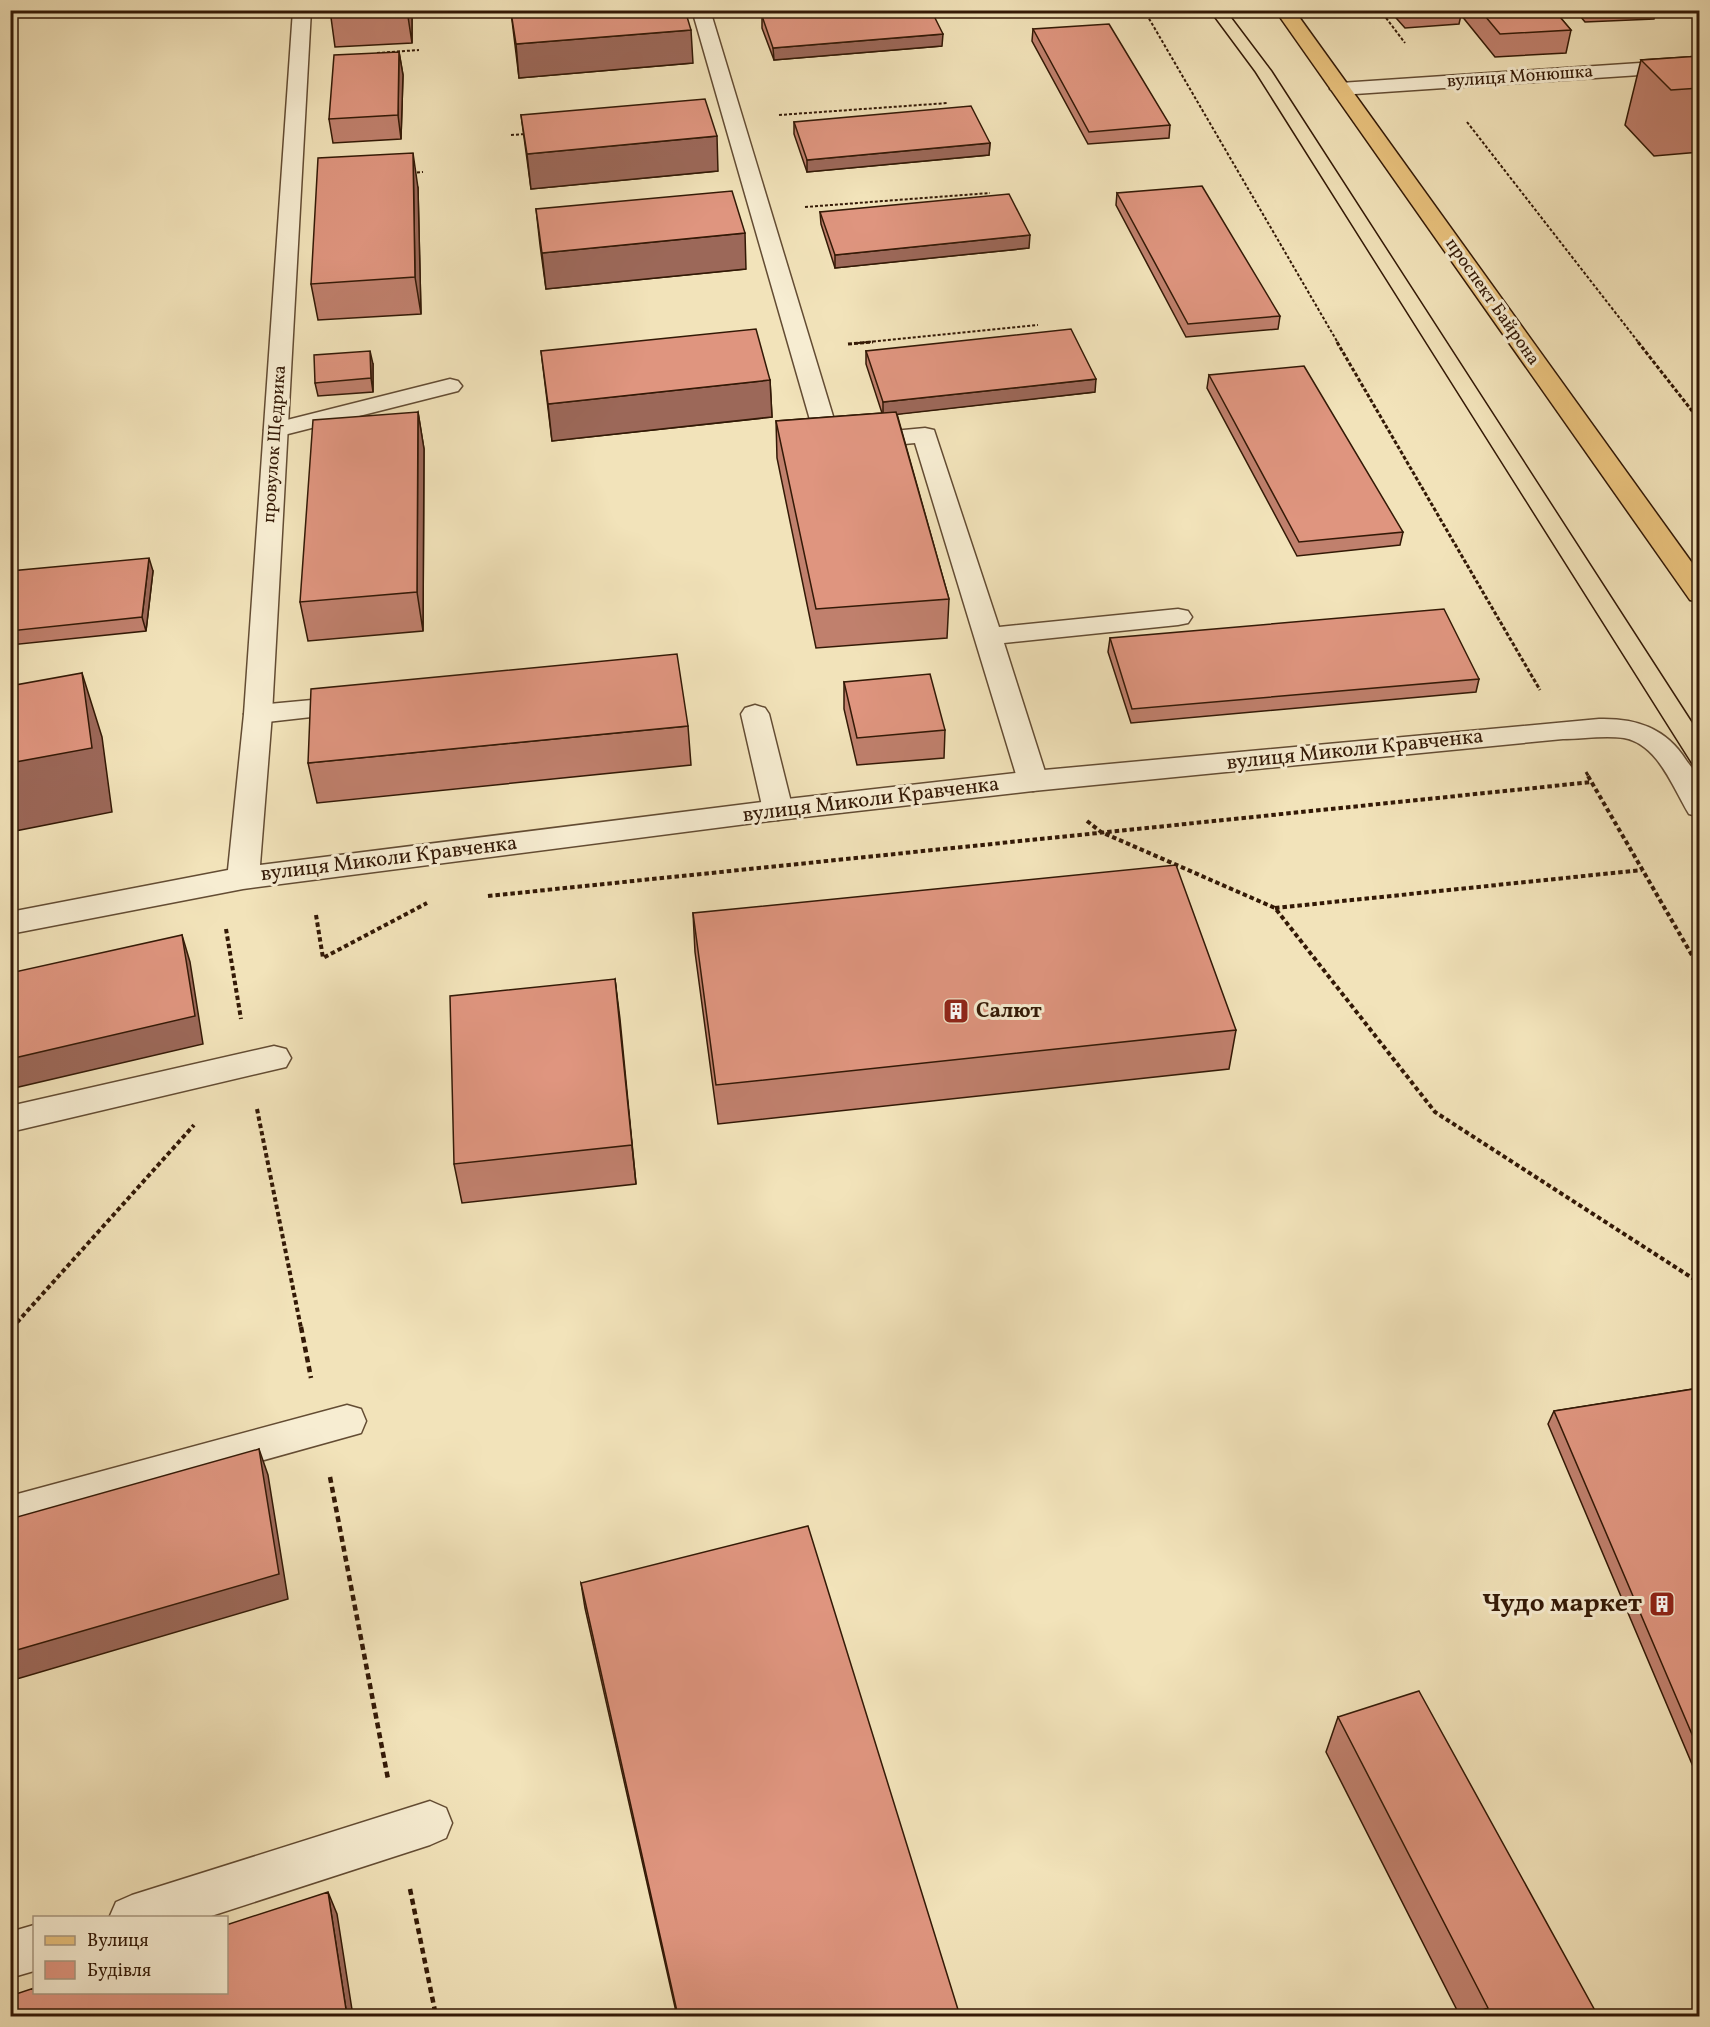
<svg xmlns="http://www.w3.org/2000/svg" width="1710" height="2027" viewBox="0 0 1710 2027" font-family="Vollkorn,serif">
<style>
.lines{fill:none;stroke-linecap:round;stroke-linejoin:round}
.service-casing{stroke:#634c33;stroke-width:3}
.minor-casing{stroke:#634c33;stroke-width:3}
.primary-casing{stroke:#331906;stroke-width:3}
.path-far3{stroke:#331906;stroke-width:2;stroke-dasharray:3 2;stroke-linecap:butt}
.path-far2{stroke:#331906;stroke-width:3;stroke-dasharray:4 2;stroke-linecap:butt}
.path-far1{stroke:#331906;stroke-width:4;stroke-dasharray:4.5 3;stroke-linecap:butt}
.path{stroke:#331906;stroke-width:4.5;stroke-dasharray:6 4;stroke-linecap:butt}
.service{fill:#f7edd2;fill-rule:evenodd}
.minor{fill:#f7edd2;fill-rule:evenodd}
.primary{fill:#e9c27d;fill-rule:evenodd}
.tram{stroke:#331906;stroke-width:1.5}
.wall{fill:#c0806d;stroke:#331906;stroke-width:1.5}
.shaded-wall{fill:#9c6859;stroke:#331906;stroke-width:1.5}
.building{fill:#df957f;stroke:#331906;stroke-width:1.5}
.labels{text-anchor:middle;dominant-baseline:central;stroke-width:6;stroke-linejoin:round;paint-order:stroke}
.far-street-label{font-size:18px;fill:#331906;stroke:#f7edd2}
.street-label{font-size:21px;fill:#331906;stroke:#f7edd2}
.poi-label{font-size:21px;font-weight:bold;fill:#331906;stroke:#f7edd2;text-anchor:start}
.near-poi-label{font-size:26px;font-weight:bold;fill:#331906;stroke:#f7edd2;text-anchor:end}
</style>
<rect width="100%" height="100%" fill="#f2e3ba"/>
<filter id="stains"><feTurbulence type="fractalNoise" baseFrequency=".00333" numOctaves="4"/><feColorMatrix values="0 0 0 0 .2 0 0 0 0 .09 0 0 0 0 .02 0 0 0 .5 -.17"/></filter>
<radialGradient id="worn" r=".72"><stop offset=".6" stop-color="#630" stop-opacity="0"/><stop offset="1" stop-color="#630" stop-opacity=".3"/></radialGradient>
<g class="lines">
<g class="service-casing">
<path id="service" d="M692,10H710L839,436L925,428L934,430L999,627L1178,609L1188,611L1192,617L1188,623L1178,625L1004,643L1048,781L1043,788L1033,791L1023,788L1018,781L915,443L829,451L820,449L817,444Z
M450,379L458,381L462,386L458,391L276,437L267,435L264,430L267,425Z
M355,696L365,699L369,705L365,711L258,723L248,720L244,714L248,708L258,705Z
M755,705L765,708L769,714L793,810L789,817L778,820L767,817L763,810L741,714L745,708Z
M274,1046L286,1049L291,1058L286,1067L10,1132V1106Z
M347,1405L361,1409L366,1421L361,1433L10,1531V1496Z
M430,1801L446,1808L452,1823L446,1838L430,1845L205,1918H109L116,1902L132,1895Z
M34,1925V1971L10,1978V1932Z"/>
</g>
<g class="minor-casing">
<path id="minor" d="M293,10H311L272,714L260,865L778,800L1033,771L1599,719C1636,718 1666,728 1686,760C1690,766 1697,773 1699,780C1702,790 1700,806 1700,817L1689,814C1673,788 1658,744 1624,738C1604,735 1583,739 1563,739L1033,791L778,820L243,889L10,934V912L228,870L244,714Z
M1700,59V71L1340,95L1330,89L1340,83Z"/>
</g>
<g class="primary-casing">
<path id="primary" d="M1275,10H1294L1700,574V602L1690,600Z"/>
</g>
<path class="path-far3" d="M1144,10L1338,343
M1380,10L1405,43
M377,53L419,50
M779,115L948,103
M1467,122L1639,343
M511,135L526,134
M412,173L423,172
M805,207L990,193
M858,343L1038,325"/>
<path class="path-far2" d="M1337,342L1540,690
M1638,342L1700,421
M848,344L873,342
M1586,772L1589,777"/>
<path class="path-far1" d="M1588,776L1700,969
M1087,821L1101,832L1275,908L1435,1112L1700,1283
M488,896L1592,782
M1275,908L1642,870
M316,915L323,958L427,903
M226,929L241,1019
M257,1109L301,1328
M12,1328L194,1125"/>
<path class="path" d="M301,1327L311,1378
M10,1331L14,1327
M330,1477L388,1779
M410,1889L436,2016"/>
<use href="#service" class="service"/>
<use href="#minor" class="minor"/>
<use href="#primary" class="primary"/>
<path class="tram" d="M1209,10L1255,72L1700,777
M1226,10L1272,71L1700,734"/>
</g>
<path class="wall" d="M330,10H412V43L335,47Z
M1389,10H1554L1571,30L1566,53L1495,57L1461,15L1459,24L1405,28Z
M1575,10H1656L1654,19L1585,22Z
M511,12L693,63L519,78Z
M762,16L942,46L774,60L762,28Z
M1033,29L1170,125L1169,138L1088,144L1032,41Z
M399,52L403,75L401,139L333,143L329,119Z
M1700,56V152L1654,156L1625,125L1641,60Z
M521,115L718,171L531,189Z
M794,122L990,143L989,155L807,172L794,134Z
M418,188L421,314L318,320L311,284Z
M1117,193L1280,316L1278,329L1186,337L1116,205Z
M536,209L746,269L546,289L540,245Z
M820,212L1029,248L835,268L821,224Z
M541,351L770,380L772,417L552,441Z
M866,351L1095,392L897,414L949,599L947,638L816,648L777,458L776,421L882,413L866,364Z
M373,364V392L318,396L315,383Z
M1209,375L1403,532L1400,545L1297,556L1207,388Z
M418,412L424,449L423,631L308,641L300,602Z
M10,571H153L146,631L10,645Z
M1110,638L1479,679L1476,692L1131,723L1108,652Z
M844,682L945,730L944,758L857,765L844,709Z
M688,726L691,765L317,803L308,763Z
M693,913L1236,1030L1229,1069L718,1124L695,952Z
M615,979L636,1184L462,1203L454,1164Z
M1700,1388V1783L1548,1424L1554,1411Z
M581,1583L960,2016H677L585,1608Z
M1338,1717L1598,2016H1460L1326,1752Z"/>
<path class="shaded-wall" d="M407,10H412V43Z
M691,30L693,63L519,78L516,44Z
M943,34L942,46L774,60L773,48Z
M399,52L403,75L401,139L398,115Z
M717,136L718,171L531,189L527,154Z
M990,143L989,155L807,172V160Z
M413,153L418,188L421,314L415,277Z
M745,233L746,269L546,289L542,253Z
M1030,235L1029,248L835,268V255Z
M370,351L373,364V392L371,378Z
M1096,379L1095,392L883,416V402Z
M770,380L772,417L552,441L548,404Z
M418,412L424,449L423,631L417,592Z
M149,558L153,571L146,631L142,617Z
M82,673L102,737L112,812L10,832V763Z
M182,935L190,962L203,1044L10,1089V1059Z
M615,979L620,1019L636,1184L632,1145Z
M259,1449L268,1475L288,1599L10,1681V1652Z
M328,1892L337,1914L353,2016H347Z"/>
<path class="building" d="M330,10H393L330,14Z
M524,10H685L691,30L516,44L511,12Z
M830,10H931L943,34L773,48L762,16Z
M1480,10H1554L1571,30L1500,34Z
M1109,24L1170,125L1089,132L1033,29Z
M399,52L398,115L329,119L334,55Z
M1700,56V88L1671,90L1641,60Z
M705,99L717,136L527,154L521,115Z
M971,106L990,143L807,160L794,122Z
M413,153L415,277L311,284L318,158Z
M1202,186L1280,316L1188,324L1117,193Z
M732,191L745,233L542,253L536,209Z
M1009,194L1030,235L835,255L820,212Z
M756,329L770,380L548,404L541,351Z
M1071,329L1096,379L883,402L866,351Z
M370,351L371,378L315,383L314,355Z
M1304,366L1403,532L1299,542L1209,375Z
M418,412L417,592L300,602L313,420Z
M896,412L949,599L816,609L776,421Z
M149,558L142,617L10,631V571Z
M1444,609L1479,679L1132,709L1110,638Z
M677,654L688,726L308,763L311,689Z
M82,673L92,748L10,763V686Z
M930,674L945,730L857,738L844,682Z
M1176,865L1236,1030L716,1085L693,913Z
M182,935L195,1016L10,1059V973Z
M615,979L632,1145L454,1164L450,996Z
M1700,1388V1753L1554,1411Z
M259,1449L279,1574L10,1652V1519Z
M808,1526L960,2016H678L581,1583Z
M1419,1691L1598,2016H1466L1488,2008L1338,1717Z
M328,1892L347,2016H10V1996L34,1988V1992H226V1925Z"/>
<defs>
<g id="building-square" transform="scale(1.35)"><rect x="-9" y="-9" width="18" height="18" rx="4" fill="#8f2418" stroke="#f7edd2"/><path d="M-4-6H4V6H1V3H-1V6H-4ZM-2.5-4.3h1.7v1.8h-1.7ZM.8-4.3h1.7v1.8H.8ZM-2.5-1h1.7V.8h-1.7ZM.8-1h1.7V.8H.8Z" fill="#fff"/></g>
</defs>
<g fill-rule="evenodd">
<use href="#building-square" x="956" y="1011"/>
<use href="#building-square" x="1662" y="1604"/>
</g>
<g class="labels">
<g class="far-street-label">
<text transform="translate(1520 77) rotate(-4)">вулиця Монюшка</text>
<text transform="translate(1492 302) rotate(55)">проспект Байрона</text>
<text transform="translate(275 444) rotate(-86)">провулок Щедрика</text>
</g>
<g class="street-label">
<text transform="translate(1355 750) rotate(-6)">вулиця Миколи Кравченка</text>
<text transform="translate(871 800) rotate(-7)">вулиця Миколи Кравченка</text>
<text transform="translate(389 859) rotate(-7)">вулиця Миколи Кравченка</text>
</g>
<g class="poi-label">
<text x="976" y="1011">Салют</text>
</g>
<g class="near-poi-label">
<text x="1642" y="1604">Чудо маркет</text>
</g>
</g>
<rect width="1710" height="2027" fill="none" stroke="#f2e3ba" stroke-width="36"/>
<rect x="12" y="12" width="1686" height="2003" fill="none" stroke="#331906" stroke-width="3"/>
<rect x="18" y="18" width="1674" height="1991" fill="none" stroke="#331906" stroke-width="1.5"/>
<rect x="33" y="1916" width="195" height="78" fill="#f7edd2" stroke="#a99880" stroke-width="1.5"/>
<rect x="45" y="1936" width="30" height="9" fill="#e9c27d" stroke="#a99880" stroke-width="1.5"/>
<text x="87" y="1946" font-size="18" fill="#331906">Вулиця</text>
<rect x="45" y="1961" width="30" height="18" fill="#df957f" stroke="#a99880" stroke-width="1.5"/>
<text x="87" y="1976" font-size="18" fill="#331906">Будівля</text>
<rect width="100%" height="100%" filter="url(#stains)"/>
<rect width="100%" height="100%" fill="url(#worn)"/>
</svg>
